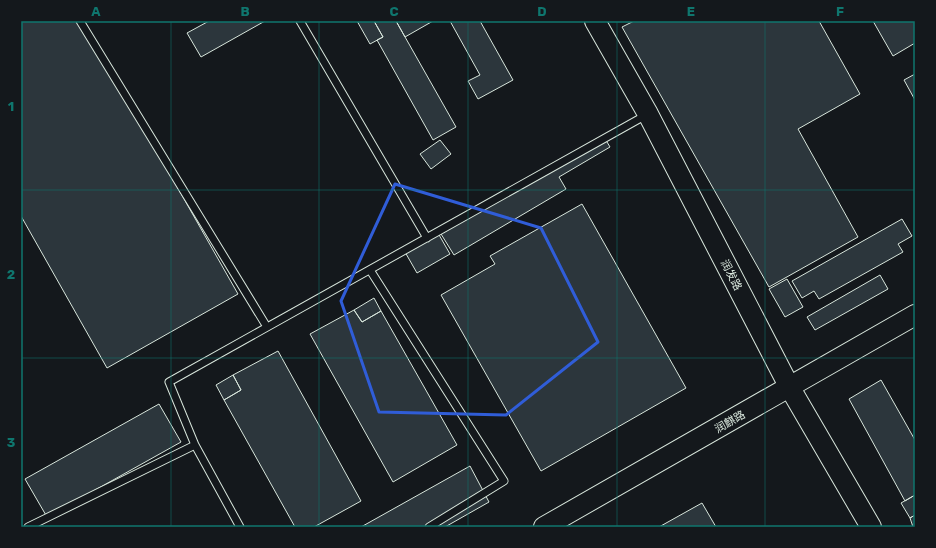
<svg xmlns="http://www.w3.org/2000/svg" width="936" height="548" viewBox="0 0 936 548" font-family="Rubik,'Noto Sans SC',sans-serif">
<style>
.building{fill:#2c363c;stroke:#d8e6dc}
.lines{fill:none;stroke-linecap:round;stroke-linejoin:round}
.lane-casing{stroke:#d8e6dc;stroke-width:9}
.secondary-casing{stroke:#d8e6dc;stroke-width:22}
.lane{stroke:#14181c;stroke-width:7}
.secondary{stroke:#14181c;stroke-width:20}
.marked{fill:none;stroke:#305dd8;stroke-width:3;stroke-linejoin:round}
.grid{fill:none;stroke:#0f766e;stroke-width:1;stroke-opacity:0.55}
.labels{text-anchor:middle;dominant-baseline:central;stroke-width:3;stroke-linejoin:round;paint-order:stroke}
.street-label{font-size:11px;fill:#d8e6dc;stroke:#14181c}
.neatline{fill:none;stroke:#0f766e;stroke-width:1.5}
.grid-label{font-size:13px;text-anchor:middle;font-weight:bold;fill:#0f766e}
</style>
<rect width="100%" height="100%" fill="#14181c"/>
<path class="building" d="M21,21H83L238,294L107,368L21,216Z
M209,21H265L201,57L187,33Z
M357,21H374L383,37L370,44Z
M374,21H396L456,127L433,140L377,40L383,37Z
M396,21H433L405,37Z
M450,21H480L513,80L478,99L468,81L480,75Z
M634,21H819L860,94L798,129L858,237L769,287L622,27Z
M873,21H915V43L893,56Z
M915,74V100L904,80Z
M604,137L610,147L559,177L566,189L454,255L441,234Z
M440,140L451,154L431,169L420,154Z
M582,204L686,388L541,471L441,295L495,264L490,256Z
M902,219L912,236L898,244L903,252L819,299L814,291L802,298L792,281Z
M438,233L450,254L417,273L405,252Z
M880,275L888,289L815,330L807,317Z
M787,279L803,307L785,317L769,289Z
M374,298L381,311L362,322L354,310Z
M354,310L362,322L381,311L457,445L393,482L310,334Z
M278,351L361,501L314,527H295L224,400L241,390L233,375Z
M233,375L241,390L224,400L216,385Z
M881,380L915,440V495L905,501L849,399Z
M159,404L181,442L47,517L25,479Z
M470,466L489,502L445,527H361Z
M915,495V515L910,518L901,503Z
M702,503L716,527H659Z
M915,515V527H913L910,518Z"/>
<g class="lines">
<g class="lane-casing">
<path id="lane" d="M80,21L267,327
M300,21L427,238
M370,270L504,481L429,527
M195,445L240,527
M28,527L195,445L169,382L648,114"/>
</g>
<g class="secondary-casing">
<path id="secondary" d="M595,21L648,114L790,388L871,527
M544,527L915,315"/>
</g>
<use href="#lane" class="lane"/>
<use href="#secondary" class="secondary"/>
</g>
<path class="marked" d="M395,184L541,228L598,342L506,415L379,412L341,301Z"/>
<path class="grid" d="M171,21V527M319,21V527M468,21V527M617,21V527M765,21V527M21,190H915M21,358H915"/>
<g class="labels">
<g class="street-label">
<text transform="translate(731 275) rotate(63)">润发路</text>
<text transform="translate(730 422) rotate(-30)">润麒路</text>
</g>
</g>
<rect width="936" height="548" fill="none" stroke="#14181c" stroke-width="44"/>
<rect x="22" y="22" width="892" height="504" class="neatline"/>
<g class="grid-label">
<text x="96" y="16">A</text>
<text x="245" y="16">B</text>
<text x="394" y="16">C</text>
<text x="542" y="16">D</text>
<text x="691" y="16">E</text>
<text x="840" y="16">F</text>
<text x="11" y="111">1</text>
<text x="11" y="279">2</text>
<text x="11" y="447">3</text>
</g>
</svg>
